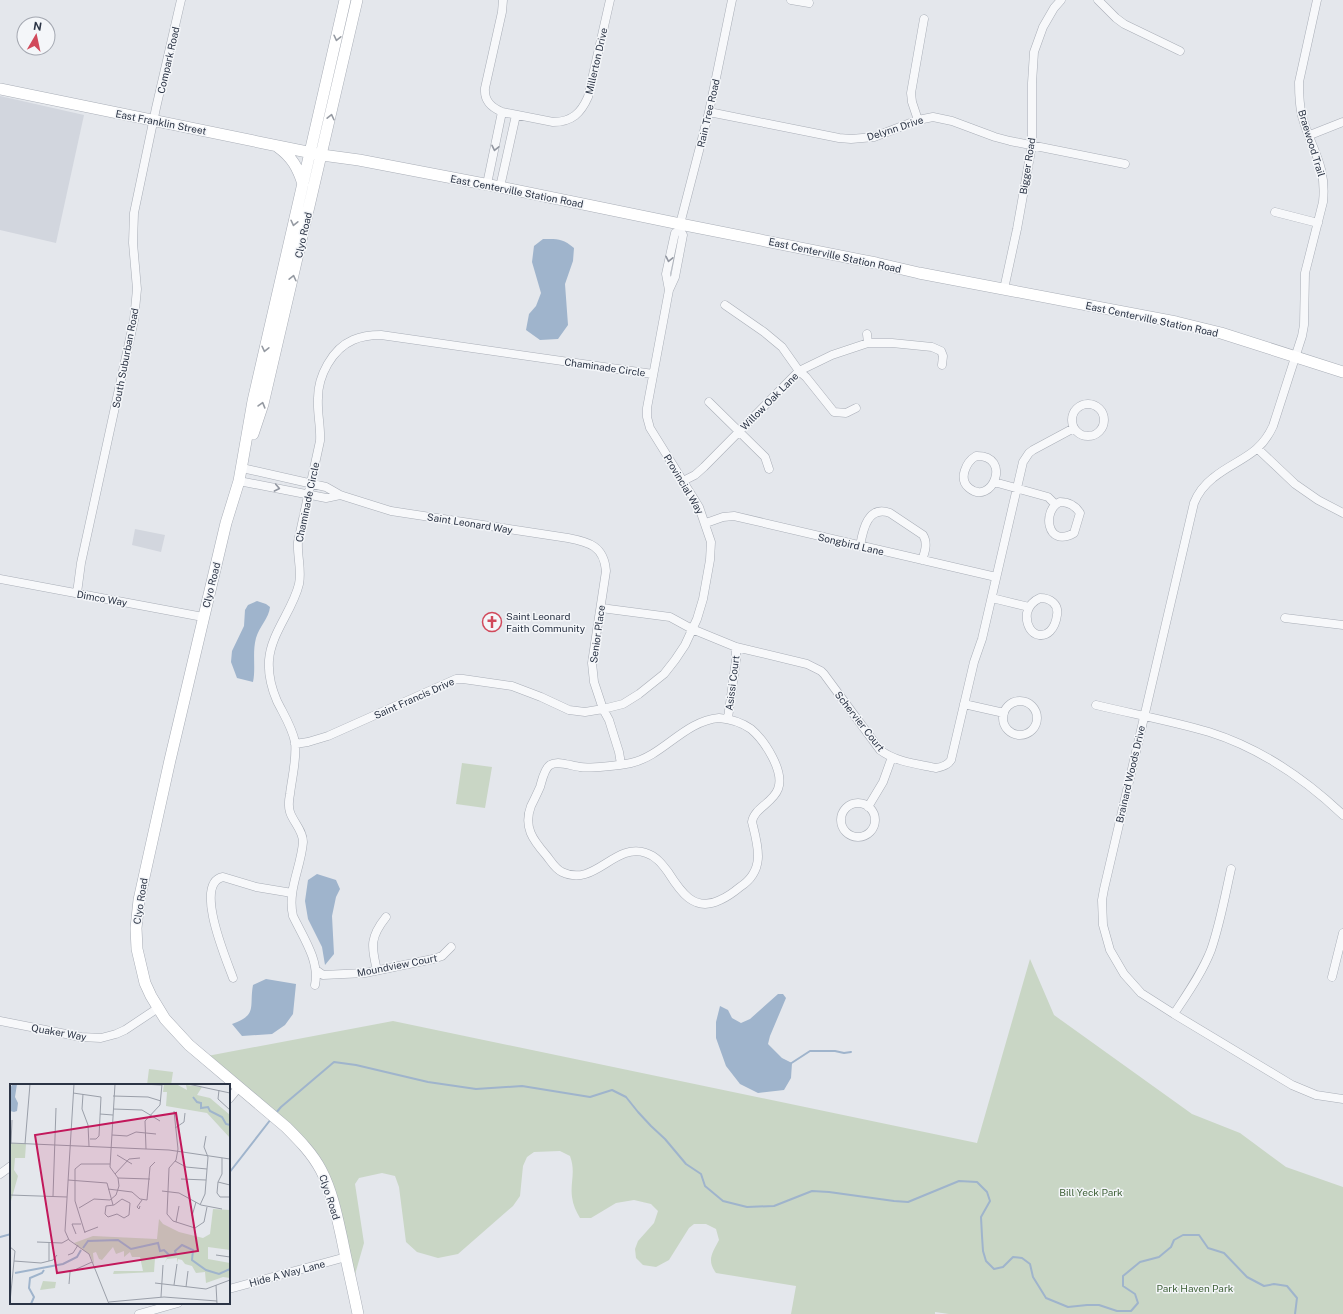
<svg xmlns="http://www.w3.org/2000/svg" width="1343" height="1314" viewBox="0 0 1343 1314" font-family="'Public Sans',sans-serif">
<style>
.built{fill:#d2d6de}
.green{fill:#c9d6c5}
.water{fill:#9fb4cc}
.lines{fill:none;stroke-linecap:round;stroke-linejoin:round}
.stream{stroke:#9fb4cc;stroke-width:2}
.street-casing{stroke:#a9aeb7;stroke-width:9}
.secondary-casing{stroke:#a9aeb7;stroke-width:12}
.street{stroke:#f7f8fa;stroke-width:8}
.secondary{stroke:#fff;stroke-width:11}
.oneway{stroke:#959aa2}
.oneway2{stroke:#9196a0}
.labels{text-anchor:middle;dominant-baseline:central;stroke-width:3;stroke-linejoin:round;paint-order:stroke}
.street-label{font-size:10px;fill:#2b3445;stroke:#f4f6f9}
.poi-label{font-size:10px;fill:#2b3445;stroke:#f4f6f9;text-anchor:start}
.park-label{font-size:10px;fill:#3f6138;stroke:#f4f6f9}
.inset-river{fill:none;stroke:#9fb4cc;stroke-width:2}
.inset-road{fill:none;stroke:#9a9fa9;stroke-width:1}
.view{fill:#c2185b;fill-opacity:0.15;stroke:#c2185b;stroke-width:2}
.inset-edge{fill:none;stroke:#2b3445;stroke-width:2}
</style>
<rect width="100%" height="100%" fill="#e4e7ec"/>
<path class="built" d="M0,96L84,115L56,243L0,230Z
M135,529L165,535L161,552L132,545Z"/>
<path class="green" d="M462,763L492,767L485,808L456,804Z
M1030,959L1054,1015L1192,1114L1240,1133L1286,1167L1343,1187V1314H949L935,1312V1314H791L796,1286L716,1273C706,1260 713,1252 719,1240L716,1229L706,1224H694L689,1228L669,1260L656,1267L643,1265L636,1258L635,1249L638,1241L654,1223L658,1211L651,1204L634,1200L616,1203L591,1218H580C576,1211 573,1205 572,1197C570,1182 576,1172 570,1156L560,1151L534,1152L527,1157L523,1166L520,1196L513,1206L458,1254L438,1258L417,1252L406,1242L399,1187L395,1176L382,1173L359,1178L355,1184L364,1243L352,1285L336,1214L311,1154L202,1057L393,1021L977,1143Z
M149,1069L173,1072L171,1085H147Z"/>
<path class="water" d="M543,239C558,239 562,238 574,248L573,261L565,284L568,325L558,339L540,340L526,330L529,314L536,306L541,293L532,262L534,246Z
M257,601L266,604L270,607C269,618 259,627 256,638C252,653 256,668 253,682L237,678L231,662L232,651L244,626L245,610L248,605Z
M317,874L336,880L340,889L336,897L332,916L334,954L325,965L322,947L308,919L305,901L308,880Z
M266,979L296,984L293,1014L285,1025L272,1034L242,1036L232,1024C258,1015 249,1007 253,985Z
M778,994H783L786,998L770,1036L768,1044L782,1058L792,1063L791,1078L784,1090L758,1093L740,1084L726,1066L716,1038V1022L720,1006L728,1010L732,1018L741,1023L750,1019Z"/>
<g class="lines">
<path class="stream" d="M790,1064L810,1051H835L844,1053L851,1052
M275,1114L281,1107L334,1062L356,1065L428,1082L476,1089L522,1086L590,1097L612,1090L626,1097L638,1112L651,1126L665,1139L686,1164L701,1174L705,1186L723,1201L747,1207L774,1206L812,1191L829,1192L894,1201L908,1202L959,1181L977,1182L987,1192L990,1201L981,1217L982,1236L983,1251L986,1261L994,1269L1003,1267L1013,1257L1022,1258L1030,1264L1033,1277L1046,1298L1068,1307L1087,1305H1099L1117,1311H1131L1138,1303L1135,1294L1123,1286V1276L1140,1262L1159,1257L1171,1247L1174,1240L1183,1235H1199L1208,1248L1224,1253L1247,1277L1264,1286L1274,1284L1287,1286L1297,1298L1295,1314
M229,1173L271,1119
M0,1237L11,1234"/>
<g class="street-casing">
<path id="street" d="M503,0L502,12L485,88C484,101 491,107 502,112L553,122C572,122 581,113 588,97L610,0
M791,0L809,3
M1098,0L1116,18L1124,24L1180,51
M1317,0L1299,82C1299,93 1299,104 1302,116C1311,149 1327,165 1323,202L1305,273L1304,325L1302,336L1273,426C1259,457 1236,459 1213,478C1204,485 1198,493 1194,503L1104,889L1102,900L1103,925L1110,950L1124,974L1141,993L1174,1014L1292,1085L1316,1095L1343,1099
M709,112L839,138L851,139L874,137L918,120L933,117L952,121L995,137L1010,141L1125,164
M918,120L912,102L911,93L924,19
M1310,135L1343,122
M487,184L502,112
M500,187L516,115
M1275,212L1318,223
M1004,289L1017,229L1032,145V83L1034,52L1043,27L1054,8L1061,0
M669,290L666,274L675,233L680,230
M725,305L764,332L782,347L799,371L806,377L834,412L846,413L856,408
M867,334L868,343
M709,402L765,457L769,469
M1072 420a16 16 0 1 1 32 0a16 16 0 1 1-32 0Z
M1258,449L1295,484L1318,500L1343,513
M976,456C1013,455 992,507 969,488C958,479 966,462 976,456Z
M242,468L326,487L340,495L391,511L568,538C589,542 604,546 606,571L592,663L594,682L603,709L609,720L619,752L621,764
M239,481L326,498L340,495
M683,481L695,475L704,467L799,371L832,355L868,343H892L932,347L941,351L943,356L942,365
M994,482L1048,497L1055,504
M1060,502C1069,502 1075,505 1080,513L1074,533C1046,549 1042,509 1060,502Z
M706,523L723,517L734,516L996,577
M860,546C863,529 868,505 890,513L923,535C928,543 925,552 922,560
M0,579L203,617
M77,593L81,563L134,320L137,289L133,243L134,213L156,108L181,0
M992,598L1029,607
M1040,598C1050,598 1059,604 1057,615C1053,645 1024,639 1027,613C1029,605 1033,601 1040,598Z
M601,608L670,617L692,629L736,647L807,664L821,671L824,674L880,750C896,762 917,764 936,768C942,767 948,765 951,760L974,662L982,639L1023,462L1029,453L1033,450L1074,428
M1285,618L1343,625
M1003 718a17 17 0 1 1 34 0a17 17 0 1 1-34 0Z
M964,704L1004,713
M1096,705C1133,714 1172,721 1209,732C1260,748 1304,778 1343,815
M719,718C731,719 741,722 751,729C764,740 785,771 778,789C773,803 754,808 752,822C758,846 766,870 740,887C734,892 727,897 720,900C694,913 680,891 668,872C662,864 656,856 646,853C614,842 595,888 562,872C555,869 551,861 546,855C533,840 523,827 531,806C534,800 537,794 540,787C542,781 544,769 550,765C558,760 571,766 580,767C589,769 621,765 631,763C663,756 684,721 719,718Z
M728,718L736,660V647
M295,744L308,742L328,736L456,679H463L512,686L541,697L569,710L585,712L603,709L623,704L639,694L664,674L675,660L685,645L697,619L703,599L710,560L711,542L699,507L650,428L647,417V408L669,290L675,277L683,235L680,230V224L709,112L732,0
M841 820a17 17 0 1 1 34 0a17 17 0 1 1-34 0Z
M868,807L883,782L892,757
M316,970L323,975L365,973L433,959L442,956L451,947
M377,970C371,946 370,937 386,917
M1332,977L1343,933
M233,978C227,961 193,883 223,877L256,887L292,893
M315,985C320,961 303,937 293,916C287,890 301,868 303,842C303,830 293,822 290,812C288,806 289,799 290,794C292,777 297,759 295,742C292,727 284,715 277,701C271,687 268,674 269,660C271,633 293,610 299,584C302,570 297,556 298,542L320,441C321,427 317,413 318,398C318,376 332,349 353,340C362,336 371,335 381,335L653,374
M1174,1014C1187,994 1202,973 1211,950C1220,924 1225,896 1231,869
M0,1021L81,1037L101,1038L116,1034L125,1030L158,1008
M229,1099L239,1087
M0,1174L11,1166
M229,1289L346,1257
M139,1314L178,1303"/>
</g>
<g class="secondary-casing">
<path id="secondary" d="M345,0L253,401L239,481L226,523L170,760L139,900L136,928L137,949L145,983L151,996L165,1019L189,1045L286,1127C299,1140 312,1153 321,1170C332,1191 337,1216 342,1239C347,1264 353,1289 358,1314
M0,89L322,155L359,160L500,187L680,224L876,263L919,273L1176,322L1221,333L1343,372
M278,147C292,157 298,168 303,184
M253,434L263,404L357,0"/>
</g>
<use href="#street" class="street"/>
<use href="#secondary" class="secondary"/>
</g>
<defs><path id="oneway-chevron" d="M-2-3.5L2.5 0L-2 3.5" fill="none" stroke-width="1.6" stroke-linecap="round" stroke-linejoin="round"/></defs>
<g class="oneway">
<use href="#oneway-chevron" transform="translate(337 38) rotate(103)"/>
<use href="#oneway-chevron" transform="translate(331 117) rotate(-77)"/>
<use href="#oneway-chevron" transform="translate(294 223) rotate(103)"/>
<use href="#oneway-chevron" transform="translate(293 278) rotate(-77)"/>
<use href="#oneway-chevron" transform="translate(265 349) rotate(103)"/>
<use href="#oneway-chevron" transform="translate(262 405) rotate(-74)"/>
</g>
<g class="oneway2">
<use href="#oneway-chevron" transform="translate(495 148) rotate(102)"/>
<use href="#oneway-chevron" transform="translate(669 259) rotate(102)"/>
<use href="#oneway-chevron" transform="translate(277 488) rotate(11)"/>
</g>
<defs>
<g id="church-ring" transform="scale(1)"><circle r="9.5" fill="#f4f6f9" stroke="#d1495b" stroke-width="1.5"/><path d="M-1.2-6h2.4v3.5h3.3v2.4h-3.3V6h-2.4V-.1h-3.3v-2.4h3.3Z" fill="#d1495b"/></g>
</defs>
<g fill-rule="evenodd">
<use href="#church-ring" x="492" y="622"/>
</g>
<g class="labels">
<g class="street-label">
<text transform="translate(168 60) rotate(-77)">Compark Road</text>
<text transform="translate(596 61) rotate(-77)">Millerton Drive</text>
<text transform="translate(708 113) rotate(-77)">Rain Tree Road</text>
<text transform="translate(161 122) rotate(11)">East Franklin Street</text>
<text transform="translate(895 128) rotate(-18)">Delynn Drive</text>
<text transform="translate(1312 143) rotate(73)">Braewood Trail</text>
<text transform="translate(1027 166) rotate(-81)">Bigger Road</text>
<text transform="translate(517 191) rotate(11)">East Centerville Station Road</text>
<text transform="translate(303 235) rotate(-77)">Clyo Road</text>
<text transform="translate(835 255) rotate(12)">East Centerville Station Road</text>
<text transform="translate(1152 319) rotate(12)">East Centerville Station Road</text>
<text transform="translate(125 358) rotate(-79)">South Suburban Road</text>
<text transform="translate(605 367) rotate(8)">Chaminade Circle</text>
<text transform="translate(769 401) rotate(-45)">Willow Oak Lane</text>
<text transform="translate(684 484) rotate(59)">Provincial Way</text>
<text transform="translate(307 502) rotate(-78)">Chaminade Circle</text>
<text transform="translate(470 523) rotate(9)">Saint Leonard Way</text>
<text transform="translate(851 544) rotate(13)">Songbird Lane</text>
<text transform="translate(211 585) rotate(-76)">Clyo Road</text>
<text transform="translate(102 598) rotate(10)">Dimco Way</text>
<text transform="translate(597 634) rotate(-82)">Senior Place</text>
<text transform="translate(732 683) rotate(-83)">Asissi Court</text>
<text transform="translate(414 698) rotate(-24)">Saint Francis Drive</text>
<text transform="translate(860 721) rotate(52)">Schervier Court</text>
<text transform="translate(1130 774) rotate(-77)">Brainard Woods Drive</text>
<text transform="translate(140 901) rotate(-81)">Clyo Road</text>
<text transform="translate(397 965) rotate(-11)">Moundview Court</text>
<text transform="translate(59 1032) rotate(10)">Quaker Way</text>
<text transform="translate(330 1197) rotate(72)">Clyo Road</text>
<text transform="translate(287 1273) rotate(-15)">Hide A Way Lane</text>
</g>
<g class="poi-label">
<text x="506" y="616">Saint Leonard<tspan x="506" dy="12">Faith Community</tspan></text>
</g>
<g class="park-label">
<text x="1091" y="1192">Bill Yeck Park</text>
<text x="1195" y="1288">Park Haven Park</text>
</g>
</g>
<g transform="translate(10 1084)">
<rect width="220" height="220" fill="#e4e7ec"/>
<path d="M154,0H166L177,6L176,1L192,3L187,11L200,14L220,31V54L197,29L156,22L157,8H153ZM0,59L16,60L15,74H5L4,86L8,92L1,117ZM203,125L220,126V166L198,163V175L220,179V194L213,193L196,199L195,188L186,189L182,182L175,180L172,176L168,175L167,179V174L157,175L154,180L157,174H145L144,188L103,190L104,187H133L130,173H122L120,168L114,173V167L106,170L103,163L92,176L89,175L86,168L83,169L84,180L80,171L64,159L83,152L147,155L149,135L153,140L169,148L193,154L200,150ZM33,197L46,198L45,204L30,206Z" fill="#c9d6c5"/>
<path d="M3,0H7L5,13L8,19L7,27L4,28L0,27V4Z" fill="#9fb4cc"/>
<path class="inset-river" d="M183,13L187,18L191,19V24L198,23L200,27L212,33L216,40L220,41M73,164L78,157L108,156L121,165L148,159L150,167L154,166L159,171L166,170L165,167L172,161L183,166L182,176L196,186L209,190L220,185M5,189L53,180L67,173L71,166M21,220L24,213L19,204L20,194L32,189L34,186"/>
<path class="inset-road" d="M64,0L55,147L59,156L79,170L99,220M131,0L152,1M178,0L220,9M209,6L208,15L220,26M63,9L91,13L89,52L86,55H80M73,10L72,25L78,41L79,62M103,12L138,13L151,17M103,25L132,26L150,37M164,27L168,65L166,76L159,84L157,130L163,137L185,144L194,138L197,123M90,30L103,31M165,44L174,38L175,29M102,51L117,52L126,48L146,50M0,59L159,66L220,75M1,60L2,36M15,60L20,0M136,65L135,37L150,21L152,0M107,71L122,80M165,77L176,83L197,85M105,90L119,75L130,74M108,94L140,95M171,95L196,96M58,96L97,99L103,121M208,98L212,90V74M220,101L208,98L207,109L210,113H220M98,105L122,108L130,115L137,116L140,83L145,78M152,107L169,109L191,121L212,125M0,111L57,113M43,112L46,24M112,115L120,119L119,131L114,134L107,130L98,133L95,130L96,122L104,121ZM100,116L106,111L109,102L108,94L100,83L105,0M190,121L195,110L198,73L194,63L196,52M130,122L129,125L127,123L132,116M69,124L84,115L100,116M182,132L186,118M166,138L169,122M75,148L88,143M75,149L65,117V85L71,80H100M66,150L62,140H71M27,158L52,159L59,155M0,163L5,167L0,218M58,171L63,169L68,161M206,171L220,173M4,177L31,179L43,176L47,171M39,177V158M145,199L196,205L220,196M59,200L60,188L82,178M164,201L167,180M206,201L207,220M176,203L178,187M151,213L153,181M99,218L154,213L207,217"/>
<path class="view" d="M166,29L188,167L47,189L25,51Z"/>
<rect width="220" height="220" class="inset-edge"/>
</g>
<g transform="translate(36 36) rotate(9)"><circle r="19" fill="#f4f6f9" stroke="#a4a8b1"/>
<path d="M0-3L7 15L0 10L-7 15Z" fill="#d1495b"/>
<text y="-6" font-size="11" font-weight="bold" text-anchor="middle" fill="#2b3445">N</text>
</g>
</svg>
